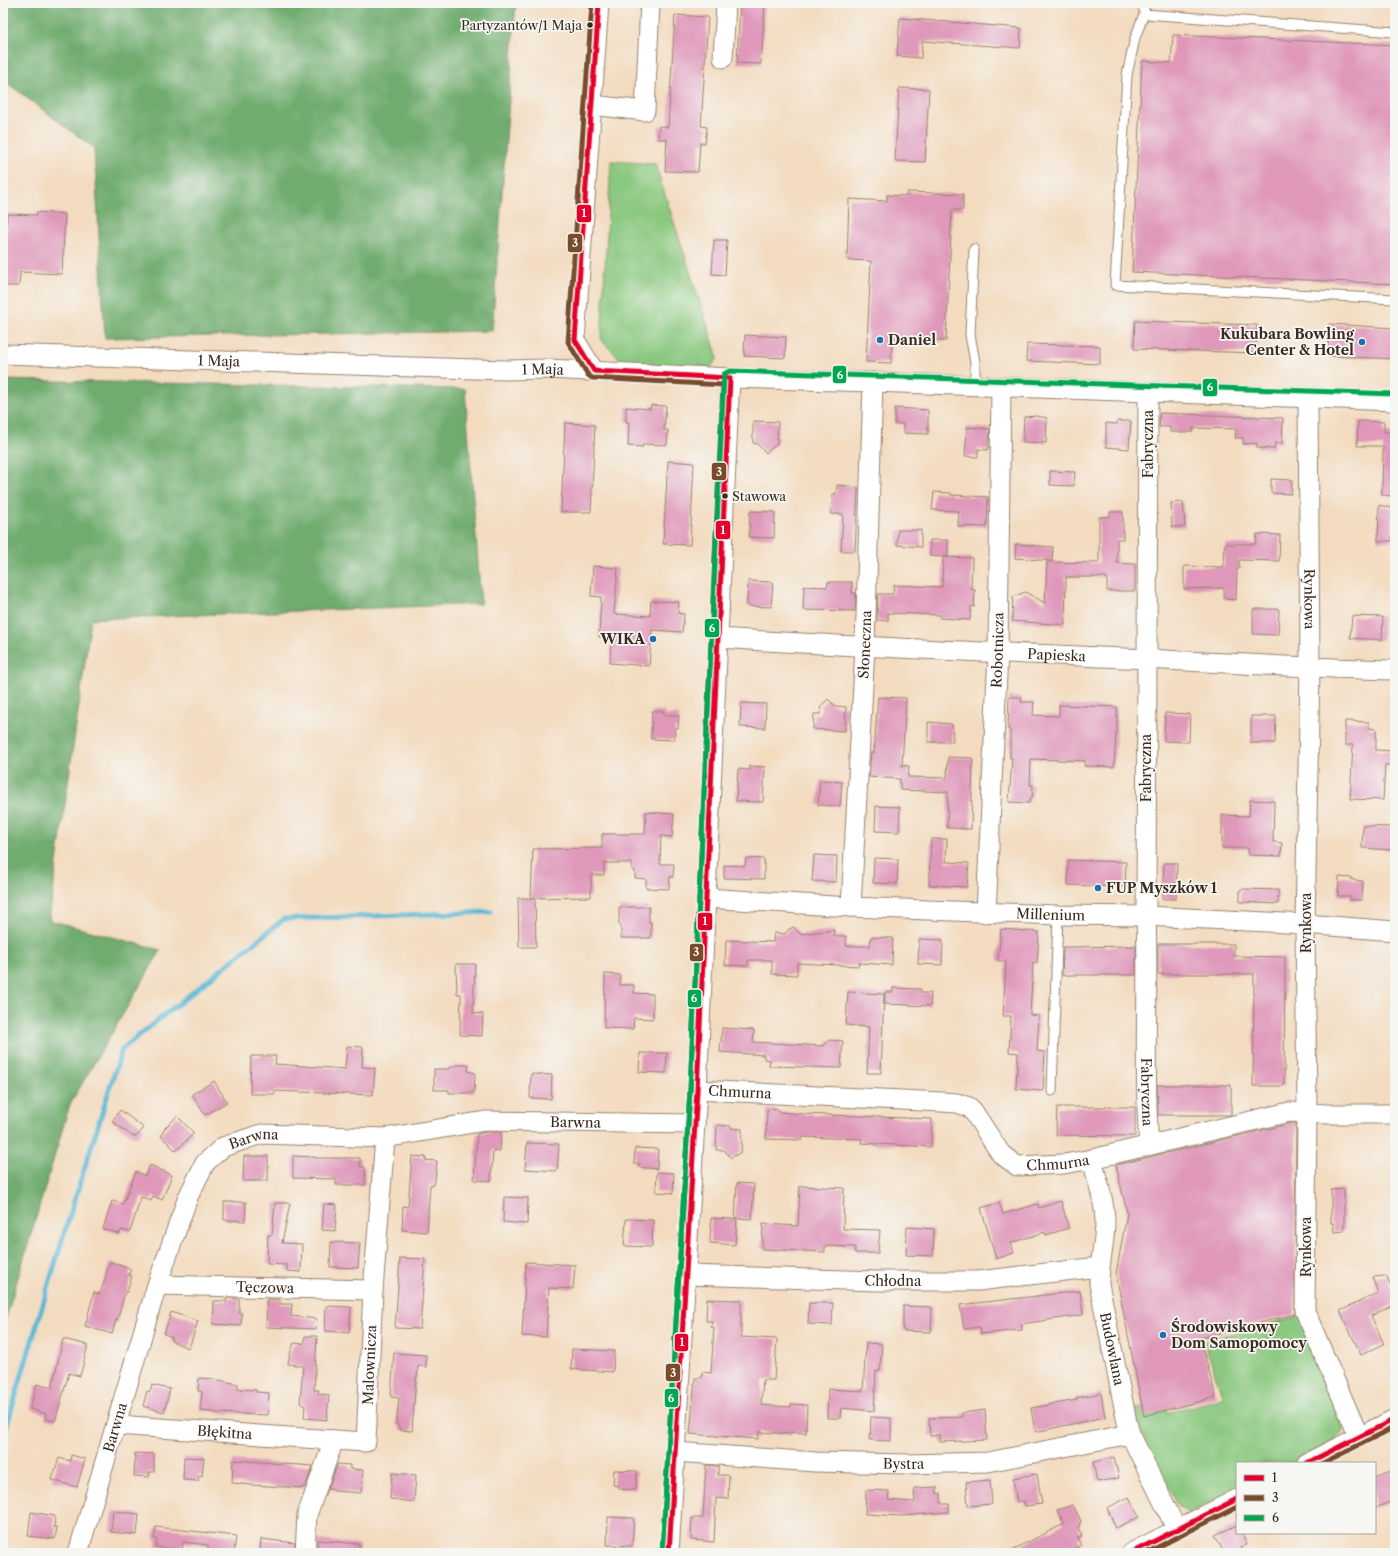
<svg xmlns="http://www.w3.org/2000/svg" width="1398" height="1556" viewBox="0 0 1398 1556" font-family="'Libre Caslon Text',serif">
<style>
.green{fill:#8ac87f;stroke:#62794e}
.forest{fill:#6fac6e;stroke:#556b46}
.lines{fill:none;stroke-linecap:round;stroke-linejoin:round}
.stream{stroke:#57b7d5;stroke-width:5}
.building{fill:#df97ba}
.lane-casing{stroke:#97826e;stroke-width:11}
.street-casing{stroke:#97826e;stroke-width:21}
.lane{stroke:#fff;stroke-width:9}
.street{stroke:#fff;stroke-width:19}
.bus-1-casing{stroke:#f6f6f2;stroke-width:8}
.bus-2-casing{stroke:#f6f6f2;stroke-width:8}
.bus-3-casing{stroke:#f6f6f2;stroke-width:8}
.bus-1{stroke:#e4002b;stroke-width:5}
.bus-2{stroke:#7a4b2a;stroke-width:5}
.bus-3{stroke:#00a651;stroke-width:5}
.bus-dot{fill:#3b2a1e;stroke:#f6f6f2;stroke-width:1.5}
.poi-dot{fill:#1f6fb2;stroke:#f6f6f2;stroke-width:1.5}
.labels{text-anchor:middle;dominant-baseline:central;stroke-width:3.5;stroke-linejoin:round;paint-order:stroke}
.bus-label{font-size:13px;fill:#3b2a1e;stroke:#f6f6f2;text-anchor:end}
.poi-label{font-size:14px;font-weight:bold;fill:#3b2a1e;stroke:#f6f6f2;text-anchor:start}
.street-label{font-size:14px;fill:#3b2a1e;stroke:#f6f6f2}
.line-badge{stroke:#f6f6f2;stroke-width:1.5}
.badge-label{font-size:11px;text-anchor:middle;font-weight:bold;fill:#fff}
</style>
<rect width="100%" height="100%" fill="#f6f6f2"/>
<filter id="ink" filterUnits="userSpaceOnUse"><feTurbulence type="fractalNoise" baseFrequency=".025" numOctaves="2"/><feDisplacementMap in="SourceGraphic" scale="8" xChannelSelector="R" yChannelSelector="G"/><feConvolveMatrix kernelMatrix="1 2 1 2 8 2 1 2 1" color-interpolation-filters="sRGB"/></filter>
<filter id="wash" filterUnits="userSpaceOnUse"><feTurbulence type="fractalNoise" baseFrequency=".012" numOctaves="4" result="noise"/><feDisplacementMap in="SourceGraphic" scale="16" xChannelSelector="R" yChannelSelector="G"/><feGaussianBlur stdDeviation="0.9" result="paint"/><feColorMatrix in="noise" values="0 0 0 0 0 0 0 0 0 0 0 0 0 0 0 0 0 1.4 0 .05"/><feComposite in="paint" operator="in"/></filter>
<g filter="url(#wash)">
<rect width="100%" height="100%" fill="#f3dbbf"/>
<path class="green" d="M611,161L655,164L718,358L711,367L625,364L601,340Z
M1294,1317L1304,1318L1341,1417L1343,1430L1336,1440L1291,1463H1237V1490L1188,1514L1186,1510L1179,1507L1176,1503L1139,1427L1135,1409L1163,1404L1167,1413L1223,1398L1204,1341Z"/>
<path class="forest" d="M3,3H516L492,331L105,338L94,148L3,80Z
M3,380L465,389L481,604L91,619L49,920L161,950L70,1104L3,1328Z"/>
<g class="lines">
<path class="stream" d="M3,1438L63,1237L122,1049L284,919L491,912"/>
</g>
<g id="blocks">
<path class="building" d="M740,3H765L761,64L737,63Z
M675,15L708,17L701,126L707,127L705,143H700L698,172L665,171L667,139H658L659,126L668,127Z
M900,18L1021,28L1020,48L922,41L921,58L897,56Z
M1173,35L1395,45V284L1132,272L1142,61L1171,63Z
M899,88L929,89L925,162L895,161Z
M907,192L963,194V210H952L946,341L892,338L891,363L866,362L871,261L847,260L849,199L887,201V195L907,196Z
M37,212L65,214L62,274L20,272L19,286H3V233H6L7,214L37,215Z
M714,240H727L725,275L712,274Z
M1135,321L1257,325L1256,353L1134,349Z
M1329,324L1395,328V359L1328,356Z
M745,335L786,337L785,358L744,356Z
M1027,344L1100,346V364L1026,361Z
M651,405L666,406L664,430H668L667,445L643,444V447L628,446L629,422H626V407L650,409Z
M895,408L928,410V434L903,433V424H895Z
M1160,413L1283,418L1282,443H1275L1274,449L1257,448V443L1243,444V438H1235L1236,429L1193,428V432H1170V427H1159Z
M1037,416L1047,418L1046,443L1023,442L1024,417Z
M753,421L778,422L777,444L766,453L757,444L753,443Z
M1117,421H1131L1129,449L1106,447V423L1117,424Z
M1358,421L1384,422V432H1395V496L1382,495L1383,446H1357Z
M565,423L595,425L591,512H561Z
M967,427L990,429L988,450L978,449V457L965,456Z
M668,461L694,463L690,545L663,544Z
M1050,471L1075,472L1074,486L1050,485Z
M1271,479L1292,480L1291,494L1271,493Z
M837,485L858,487L855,551H841L843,514H831L832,494H836Z
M934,492L951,493V495L988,497L987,527L958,526L959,511L932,510Z
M1183,502L1185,527H1172L1171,503Z
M1379,505L1392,508V541H1378Z
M750,511L775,512L774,538L749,537Z
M1110,512H1123V539H1117V563L1135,564V591H1107V577H1066L1065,625L1012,621L1013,597L1025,592L1045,603L1047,562L1099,563V517H1110Z
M898,530H921V547L897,545Z
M1257,534L1280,535L1279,561L1239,560V569H1237L1236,600L1224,599V588L1184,589V566L1224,567L1225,544H1256Z
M930,540H948V557H944L972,558L971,589L975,590L974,607L971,606L970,620L940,618V615L888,613V621L877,620L878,594H893L894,585L942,587L943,557L930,556Z
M1016,544L1053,547L1052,561L1015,558Z
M593,566L618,568L614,614L650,616L651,601L679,602L678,613L684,614L682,632L652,630L649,666L610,663L611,638L599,637L601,597L591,596Z
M748,581L773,582L771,607L747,606Z
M828,582H852V593H856L855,611L803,610L804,586L827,587Z
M1253,609H1279L1278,635L1253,634Z
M1352,616L1383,617L1382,640L1350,638Z
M878,697L906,698L902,766H909L908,777L947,778L948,757L973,758L971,829L947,828L948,792L900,790V779L869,777L871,752L874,753Z
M1009,697H1022L1021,702H1034L1033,715L1059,716V705L1117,707V733H1116L1114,767L1084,766L1085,761L1031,759L1030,785H1033L1032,798H1030L1029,803L1009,802L1012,758H1010V730L1008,729Z
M828,699L835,706L846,707L845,731L813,729L814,714H820L821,706Z
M741,703L766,704L765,728L740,727Z
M652,711H664V715H679L678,728H675L674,740L651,739Z
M1165,713L1190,714L1189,742L1164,741Z
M1251,716H1276L1275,743H1251Z
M1345,721L1369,722V728L1376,729V750L1395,751V765H1385L1383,800L1350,799L1353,745H1345Z
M928,722L952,724L953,742H928Z
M750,766L765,767L763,802L736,801L738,769L750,770Z
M820,780L842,782L840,806L818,805Z
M1250,800L1274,801L1273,842L1282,843L1281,856L1248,855V848H1222V815L1249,816Z
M876,806L900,807L899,832L875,831Z
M646,812L674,814L672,837L661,836L660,864H674L673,877H670L669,889L646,888V879L635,878V871L632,870V863H604V875H591V897L531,898L533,849L602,848V834H645Z
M1363,826L1392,827V850L1362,848Z
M931,839H947L946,862L969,863L967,887L929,885Z
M814,855L837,856L836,882L812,881Z
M746,858L764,859V879L724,878V865L745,866Z
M874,858L898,859L897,884L873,883Z
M1068,860L1126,862L1125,887L1068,885Z
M1164,863H1177L1176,899H1162Z
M1339,877L1352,878V880L1363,881L1362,900H1350V896H1338Z
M1245,889L1278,890V904L1240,902V890Z
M518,898H535L536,947H519Z
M619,907H649V922H651V938H621V925H619Z
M794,927L800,934L834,930V936H846V946H870L871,937L893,938L892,965L859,963V966L797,963V975L772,974V960H748V966L725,965L726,940L773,942L774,933L785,934L789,929Z
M1001,929L1039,932L1037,963H1033L1030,1015L1039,1016L1037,1051L1045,1052L1043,1091L1016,1089L1018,1053L1009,1052L1011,1016H1003L1006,961H998Z
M919,939L943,940L942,965L918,964Z
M1158,944H1234V956L1285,957L1284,1086H1253L1254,974H1158Z
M1136,946V975H1062L1063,947Z
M456,964H475L473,1013L483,1014L482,1036L460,1035L461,994H457Z
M605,974L620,975V985H634V993L653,994V1019L634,1018L633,1029L604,1028Z
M893,988L921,989V993H931L930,1006L885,1004V992H893Z
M848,992L884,994L881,1073H867L869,1027L846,1025Z
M722,1028L754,1030L753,1042L824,1046L829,1040L843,1041L841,1068L769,1066L770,1060L764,1059V1055L720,1052Z
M347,1046L363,1047L362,1067L375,1068L373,1095L275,1091V1094H250L251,1056H276L275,1064L345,1069Z
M640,1053H667L666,1073L639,1072Z
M455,1065H469L468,1071L475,1073L474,1093H449V1090H434V1069H449V1067H455Z
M531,1074L552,1075L551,1099L530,1098Z
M214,1081L227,1102L205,1115L192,1094Z
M1157,1085H1231V1115H1158Z
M1057,1107H1135V1136L1056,1135Z
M767,1109L779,1110V1112L804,1114L932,1119L931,1147L861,1143L862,1139L802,1137V1140L766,1139Z
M120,1110L144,1128L137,1136H132L112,1121Z
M177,1116L194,1133L176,1151L161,1136L165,1128Z
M1293,1123H1296L1295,1314L1200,1338L1216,1397L1144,1416L1116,1274L1127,1213L1116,1165Z
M717,1125L731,1126V1128L742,1129L741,1152L731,1158L724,1150H716Z
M486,1132H501L500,1151L493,1150L491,1181L474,1180L477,1134Z
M527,1143L559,1144L557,1171L525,1169Z
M635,1148L658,1149L657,1169L639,1167L640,1164H634Z
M244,1156H268V1181H243Z
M293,1156L315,1157V1158H360V1167H365V1185H336V1179L293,1178Z
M412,1156L426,1157L425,1160L437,1161L435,1181L434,1185H430L427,1232L402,1230L403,1206L408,1207Z
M150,1165L172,1175L162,1200L153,1196L151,1201L141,1197L130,1232L121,1230L120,1234L103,1229L112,1201L123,1204L136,1171L145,1176Z
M657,1172L674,1173L673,1193L656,1192Z
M737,1183L754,1184L752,1219L735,1218Z
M800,1186L844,1188L843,1229L880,1230L878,1253H855V1247L825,1246V1252L762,1249L763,1224L798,1226Z
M1344,1189V1231L1334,1232L1333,1223H1331V1190Z
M504,1197L528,1198L527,1224L503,1222Z
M1061,1201L1069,1228L1046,1235L1045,1232L1011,1243L1014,1253L996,1259L981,1208L999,1203L1003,1214L1038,1204L1039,1208Z
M224,1202H246L245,1221L224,1220Z
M275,1203H290L282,1243L302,1244L301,1272L287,1271V1265L267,1264L268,1235H272Z
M324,1204L337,1205L335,1231L322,1230Z
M711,1218L737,1219L735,1245L710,1243Z
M626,1219L653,1220L652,1247L624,1246Z
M907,1227L934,1229L933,1256L906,1255Z
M331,1242L360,1243L358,1268L330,1267Z
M400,1258L425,1259L420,1329L395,1328Z
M110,1262L131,1269L129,1275L132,1276L127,1292H125L117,1321L116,1320L112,1334L85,1326L94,1292L100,1294Z
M526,1262L575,1265L573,1289L549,1288L546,1337L522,1336Z
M1386,1276L1395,1295V1304L1371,1316L1384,1344L1361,1355L1340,1311L1378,1293L1372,1277Z
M1080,1291L1083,1315L1021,1324L1022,1330L981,1334L980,1327L964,1329L960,1305Z
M227,1298L239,1299V1313H242L241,1326L213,1324L214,1301H226Z
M267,1299L280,1300V1304H292L291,1316L317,1319L316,1329L266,1327Z
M707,1299L741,1300V1337L777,1339L774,1380H763L761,1405L791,1407V1404L807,1405L806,1433L791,1432V1434L759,1432L758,1439L690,1434L695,1378H702V1372L711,1373L714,1327H711L712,1321H706Z
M809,1303H833L832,1325L808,1324Z
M326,1306L351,1307L349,1333L325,1331Z
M903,1306L932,1307L931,1332L903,1331Z
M171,1312L198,1321L189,1348L171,1341L172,1337L164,1334Z
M305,1336H317L314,1390H319L318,1394L329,1395L327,1420L304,1418L305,1406L300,1403L303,1366L288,1364L289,1357L294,1343L304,1344Z
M63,1339L88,1345L80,1376L69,1373L55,1421L45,1419L46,1414L30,1409L37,1384L52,1388Z
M866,1343L882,1344L880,1371H876L874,1411L841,1408L840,1418H827L828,1389L863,1391Z
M572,1349L614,1351L613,1372L571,1369Z
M394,1353L426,1355V1367L418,1366L417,1378L416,1377L412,1431L399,1430V1426L396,1425L399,1398L391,1397Z
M199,1378L214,1379L238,1384V1389L256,1390V1392L269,1393L268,1415L215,1413V1412L200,1411L202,1392L198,1391Z
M152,1385L170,1389L164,1412L143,1406L147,1391L150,1392Z
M1101,1393L1105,1417L1035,1432L1031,1408L1077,1400L1076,1398Z
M985,1410L987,1440L940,1442V1435L930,1436L929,1418L962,1417V1413Z
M871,1417L891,1418V1441L870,1440Z
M135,1453L154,1454V1472H150L149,1477L134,1476Z
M71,1455L85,1459L77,1487L52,1480L59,1458L70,1461Z
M184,1457L204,1458L202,1476L199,1475L198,1481L183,1480Z
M1114,1457L1119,1478L1097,1482L1093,1462Z
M233,1460L313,1466L305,1487H303V1488L251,1485L232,1483Z
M337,1464L350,1465V1469L363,1470L361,1493L335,1491V1490L328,1489L336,1468H337Z
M706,1465L718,1466V1475H729L728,1499L716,1498L714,1542L691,1540L692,1518H703Z
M614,1470L637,1471L636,1490L619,1489V1486L613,1485Z
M1395,1470V1500L1375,1508V1477Z
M392,1473L416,1475L414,1502L390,1499Z
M1037,1474L1042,1504L1025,1506L1024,1501L1017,1502L1013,1478Z
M990,1480L992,1504L968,1506L966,1482Z
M937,1487V1494L941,1493V1504H949V1512L903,1516L865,1514L866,1490L889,1491L888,1500L915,1502L914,1488Z
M1129,1497L1139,1517L1116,1528L1107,1508Z
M1073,1505L1081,1521L1078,1528L1082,1536L1077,1538L1081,1545L1066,1553H1006L1064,1524L1057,1510Z
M113,1511L139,1514L137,1535L111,1532Z
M31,1512L55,1516L54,1527H57L55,1539L28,1536Z
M608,1517L634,1518L632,1546L607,1545Z
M1237,1525V1533H1242L1247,1545L1241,1548L1243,1553H1224L1215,1535Z
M156,1527L236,1536L234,1553H208V1545L183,1542L182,1550L156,1547L157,1539H154Z
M261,1539L295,1543L294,1553H260Z
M318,1540L359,1544V1553H317Z"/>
</g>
</g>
<g filter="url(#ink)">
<use href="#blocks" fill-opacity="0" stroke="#97826e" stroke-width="1"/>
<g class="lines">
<g class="lane-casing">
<path id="lane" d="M1144,3V14L1395,32
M1144,14L1135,38L1127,75L1115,285L1395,299
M974,249L970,335L975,362V385
M1052,1091L1058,915"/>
</g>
<g class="street-casing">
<g id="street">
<path d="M723,58L726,3"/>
<path d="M592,105L645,111L650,3"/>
<path id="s1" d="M3,354L506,370L548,369L730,378L873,382L1395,401"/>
<path d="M594,371L575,340L599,3"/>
<path id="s2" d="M1148,392L1146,916C1149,992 1143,1069 1149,1145"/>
<path id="s3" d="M1308,398L1310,668L1305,924L1307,1112L1305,1311L1359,1437"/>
<path id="s4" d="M718,638C853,647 988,652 1123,658C1214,662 1304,668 1395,670"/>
<path id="s5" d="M706,898L851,907L1058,915L1146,916L1305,924L1395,931"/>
<path id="s6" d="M851,907L865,648L873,382"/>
<path id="s7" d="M986,913L998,653L1001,387"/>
<path id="s8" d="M697,1090L942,1102L957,1103L969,1107L973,1111L1001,1154L1017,1166L1064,1164L1092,1159L1289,1112L1326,1114H1395"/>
<path id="s9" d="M1092,1159C1097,1180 1105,1201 1105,1222C1105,1243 1099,1263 1099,1284L1127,1422L1130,1434L1177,1530"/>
<path id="s10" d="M686,1275L878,1281H978L1099,1267"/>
<path id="s11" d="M157,1285L373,1290"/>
<path id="s12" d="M116,1425L334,1440"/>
<path id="s13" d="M675,1452L815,1462L907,1464L988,1462L1130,1434"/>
<path d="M1307,1463L1395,1419"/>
<path id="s14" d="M78,1553L157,1285L188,1197L205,1163L223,1147L261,1134L385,1138L485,1121L695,1124"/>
<path id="s15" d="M305,1553L307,1515L334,1440L366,1442L373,1290L385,1138"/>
<path d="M669,1553L697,1090L730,378"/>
<path d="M1131,1553L1237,1499"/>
</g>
</g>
<use href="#lane" class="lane"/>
<use href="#street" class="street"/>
<g class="bus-1-casing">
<path id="bus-1" d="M599,3L575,340L594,371L730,378L697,1090L669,1553
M1307,1463L1395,1419
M1131,1553L1237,1499"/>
</g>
<g class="bus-2-casing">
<path id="bus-2" d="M592,3L568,342L588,375L592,378L723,385L690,1090L662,1553
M1323,1463L1395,1427
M1146,1553L1237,1507"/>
</g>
<g class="bus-3-casing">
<path id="bus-3" d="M662,1553L690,1090L724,374L730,371L1395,394"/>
</g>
<use href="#bus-1" class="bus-1"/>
<use href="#bus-2" class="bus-2"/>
<use href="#bus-3" class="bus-3"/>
</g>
</g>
<g class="bus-dot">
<circle cx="590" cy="25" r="3.5"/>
<circle cx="725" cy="496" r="3.5"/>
</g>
<g class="poi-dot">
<circle cx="880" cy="340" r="4"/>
<circle cx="1362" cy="342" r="4"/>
<circle cx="653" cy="639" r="4"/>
<circle cx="1098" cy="888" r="4"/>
<circle cx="1163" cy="1335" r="4"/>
</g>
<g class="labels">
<g class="bus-label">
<text x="582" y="25">Partyzantów/1 Maja</text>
<text x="732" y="496" text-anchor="start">Stawowa</text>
</g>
<g class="poi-label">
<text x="1354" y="334" text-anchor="end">Kukubara Bowling<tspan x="1354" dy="16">Center &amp; Hotel</tspan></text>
<text x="888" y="340">Daniel</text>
<text x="645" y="639" text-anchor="end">WIKA</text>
<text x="1106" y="888">FUP Myszków 1</text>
<text x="1171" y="1327">Środowiskowy<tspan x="1171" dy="16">Dom Samopomocy</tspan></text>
</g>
<g class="street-label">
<text stroke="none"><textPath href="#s1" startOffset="216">1 Maja</textPath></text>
<text stroke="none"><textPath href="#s1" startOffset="540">1 Maja</textPath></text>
<text transform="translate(1148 444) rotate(-90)">Fabryczna</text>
<text stroke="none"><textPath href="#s3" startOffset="201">Rynkowa</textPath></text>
<text stroke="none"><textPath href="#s6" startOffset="263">Słoneczna</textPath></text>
<text stroke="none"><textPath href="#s7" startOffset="263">Robotnicza</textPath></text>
<text stroke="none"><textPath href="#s4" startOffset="339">Papieska</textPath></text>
<text transform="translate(1146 768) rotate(-90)">Fabryczna</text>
<text stroke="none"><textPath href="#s5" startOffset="345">Millenium</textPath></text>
<text transform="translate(1306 923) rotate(-90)">Rynkowa</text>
<text stroke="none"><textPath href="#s8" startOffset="43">Chmurna</textPath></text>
<text stroke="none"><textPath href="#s2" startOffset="700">Fabryczna</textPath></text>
<text stroke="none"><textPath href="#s14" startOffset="791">Barwna</textPath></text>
<text stroke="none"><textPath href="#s14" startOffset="467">Barwna</textPath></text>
<text stroke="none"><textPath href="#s8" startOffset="391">Chmurna</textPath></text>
<text transform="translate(1306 1247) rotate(-90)">Rynkowa</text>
<text stroke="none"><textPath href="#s10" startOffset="207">Chłodna</textPath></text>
<text stroke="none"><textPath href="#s11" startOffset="108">Tęczowa</textPath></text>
<text stroke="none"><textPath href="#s9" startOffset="193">Budowlana</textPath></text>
<text stroke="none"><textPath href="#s15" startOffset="227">Malownicza</textPath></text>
<text stroke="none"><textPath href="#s14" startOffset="131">Barwna</textPath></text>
<text stroke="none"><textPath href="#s12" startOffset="109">Błękitna</textPath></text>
<text stroke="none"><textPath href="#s13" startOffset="229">Bystra</textPath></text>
</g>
</g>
<g class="line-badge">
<rect x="576" y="204" width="16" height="19" rx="4" fill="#e4002b"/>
<rect x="567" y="233" width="16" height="20" rx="4" fill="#7a4b2a"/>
<rect x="832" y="365" width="15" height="19" rx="4" fill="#00a651"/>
<rect x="1202" y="378" width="16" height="19" rx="4" fill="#00a651"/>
<rect x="711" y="462" width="16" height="19" rx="4" fill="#7a4b2a"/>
<rect x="715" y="520" width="16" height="20" rx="4" fill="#e4002b"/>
<rect x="704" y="618" width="16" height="20" rx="4" fill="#00a651"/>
<rect x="697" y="912" width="16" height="19" rx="4" fill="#e4002b"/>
<rect x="689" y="943" width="15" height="19" rx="4" fill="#7a4b2a"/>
<rect x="687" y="989" width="15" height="19" rx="4" fill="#00a651"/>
<rect x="674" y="1333" width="15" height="19" rx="4" fill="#e4002b"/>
<rect x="665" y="1363" width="16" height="19" rx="4" fill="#7a4b2a"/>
<rect x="664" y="1388" width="15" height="20" rx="4" fill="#00a651"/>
</g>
<g class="badge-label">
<text x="584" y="217">1</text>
<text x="575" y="247">3</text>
<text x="840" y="379">6</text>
<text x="1210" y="391">6</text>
<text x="719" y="476">3</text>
<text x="723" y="534">1</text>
<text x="712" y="632">6</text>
<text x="705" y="925">1</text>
<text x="696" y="956">3</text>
<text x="694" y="1002">6</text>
<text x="682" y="1346">1</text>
<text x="673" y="1377">3</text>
<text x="671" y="1402">6</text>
</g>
<rect width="1398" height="1556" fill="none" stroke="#f6f6f2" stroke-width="16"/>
<rect x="1236" y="1462" width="140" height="72" fill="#f6f6f2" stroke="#aba49d"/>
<rect x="1244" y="1475" width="20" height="6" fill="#e4002b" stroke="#aba49d"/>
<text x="1272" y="1482" font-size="12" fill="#3b2a1e">1</text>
<rect x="1244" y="1495" width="20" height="6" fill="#7a4b2a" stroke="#aba49d"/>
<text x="1272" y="1502" font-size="12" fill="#3b2a1e">3</text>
<rect x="1244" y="1515" width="20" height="6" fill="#00a651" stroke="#aba49d"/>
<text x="1272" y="1522" font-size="12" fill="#3b2a1e">6</text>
</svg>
